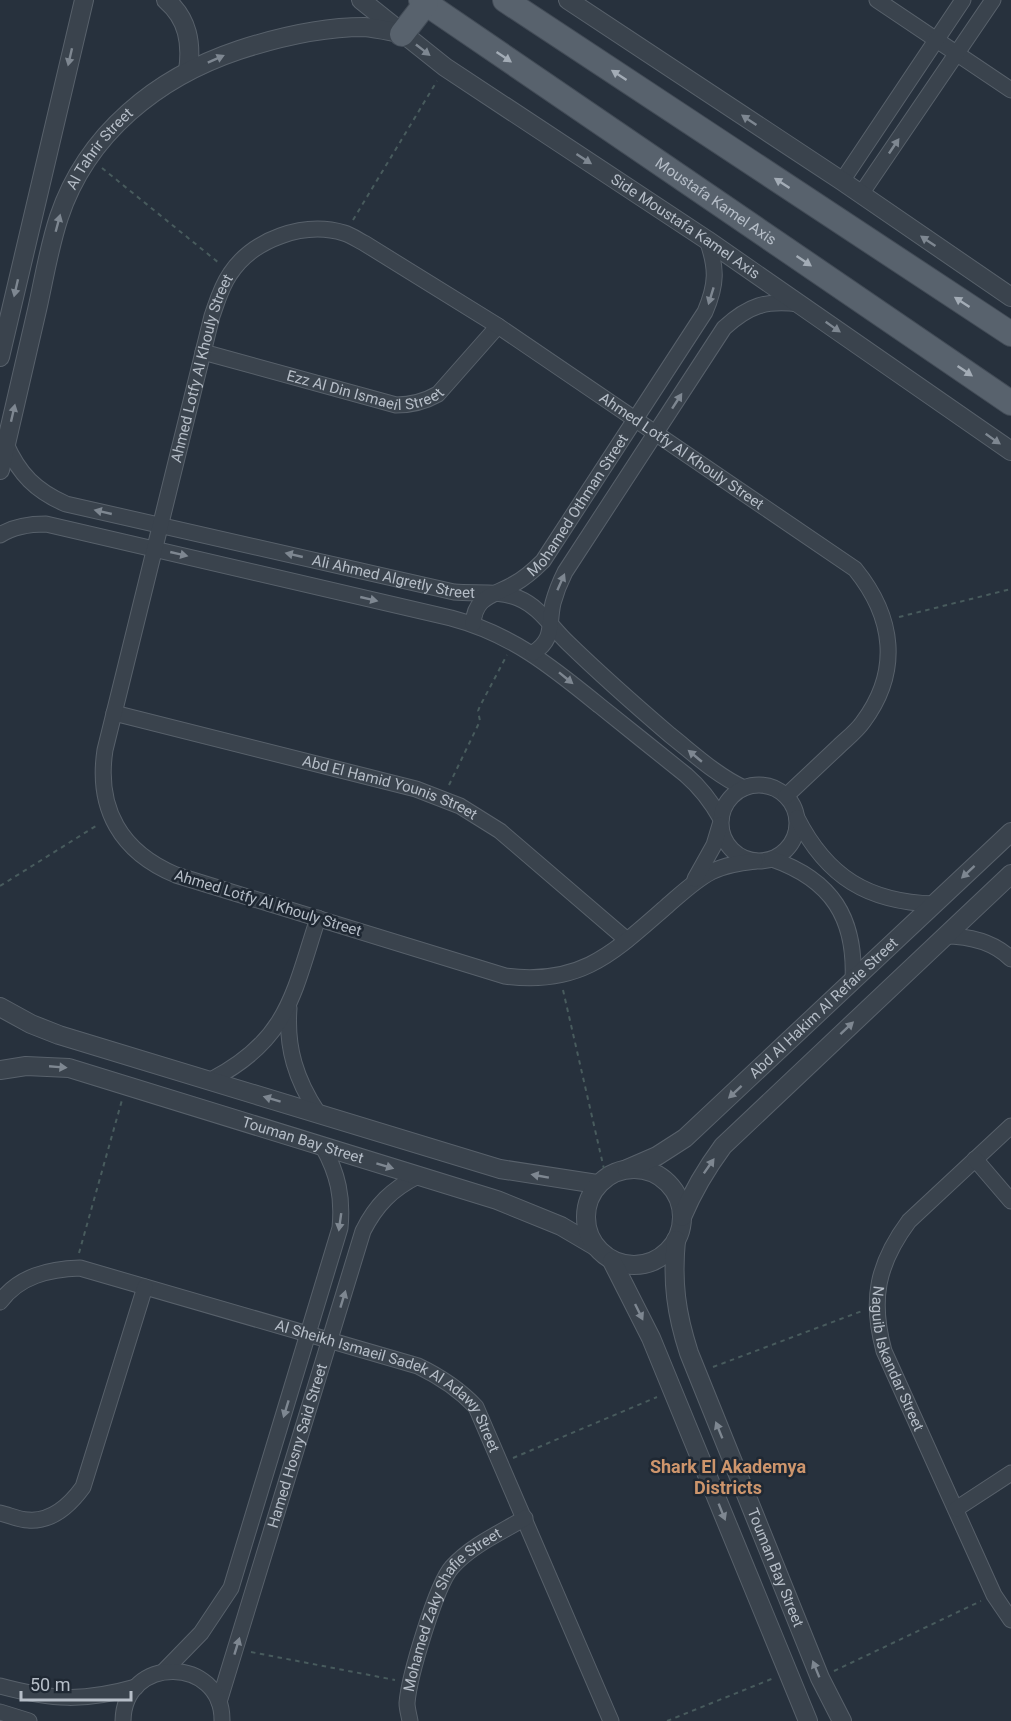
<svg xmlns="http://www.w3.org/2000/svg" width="1011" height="1721" viewBox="0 0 1011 1721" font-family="Roboto,sans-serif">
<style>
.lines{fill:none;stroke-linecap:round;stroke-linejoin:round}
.minor-casing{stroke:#58616b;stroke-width:17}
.tertiary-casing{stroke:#58616b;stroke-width:20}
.primary-casing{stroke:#434c57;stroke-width:26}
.path{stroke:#485b5d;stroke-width:2;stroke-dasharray:4.5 4.5;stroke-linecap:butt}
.minor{stroke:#3a434d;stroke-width:15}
.tertiary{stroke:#3a434d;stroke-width:18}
.primary{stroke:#58626d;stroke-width:24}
.oneway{fill:#7e8791}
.oneway2{fill:#a3acb6}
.labels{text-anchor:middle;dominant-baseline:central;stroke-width:5;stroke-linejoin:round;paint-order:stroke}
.street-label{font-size:15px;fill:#b6bec8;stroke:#1f2833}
.quarter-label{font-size:18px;font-weight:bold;fill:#cd956c;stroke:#1f2833}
</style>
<rect width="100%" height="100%" fill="#27313d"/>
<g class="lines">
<g class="minor-casing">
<g id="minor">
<path d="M877,0L1011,90"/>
<path d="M842,181L963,0"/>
<path d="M861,194L993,0"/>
<path id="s1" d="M203,352L396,405C412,405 424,402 438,394L498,326"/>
<path id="s2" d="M6,444C19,474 36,491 66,504L454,592C475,594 498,590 518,598C540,607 551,627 568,643C601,675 635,705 670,735C694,754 716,775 744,788"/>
<path d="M0,535C14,526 29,524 46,524L451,618C512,634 552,667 600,706C629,729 657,752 686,775C701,788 711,801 721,819"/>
<path id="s3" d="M473,624C475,596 493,596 514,584C525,578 534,570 543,561L705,312C717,284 717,268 707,240"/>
<path d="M533,653C555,639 548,625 553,603C556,592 560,582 565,572L724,328C749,305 766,300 799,304"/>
<path id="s4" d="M114,713L416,789L460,806L500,831L627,940"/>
<circle cx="759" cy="823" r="38"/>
<path d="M797,818C827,877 868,902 934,904"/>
<path d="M772,859C832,880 856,918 853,981"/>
<path id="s5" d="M755,861C740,863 725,865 711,872C694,881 681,894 667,906C613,953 581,986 505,976L176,875C121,852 96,809 105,750L212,316C217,302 221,287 230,274C253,239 304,221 344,233C351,235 358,240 364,243L498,326L855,569C894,617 901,671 863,722C856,732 845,740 837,748C820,764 803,780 786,796"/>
<path d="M695,879L714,845L720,825"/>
<path d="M944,936C969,936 993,941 1011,959"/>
<path d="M289,1008C286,1048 296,1080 318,1113"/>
<path d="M211,1080C288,1040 293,995 318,918"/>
<path id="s6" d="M1011,1126L909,1221C877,1264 870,1300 884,1351L994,1595L1011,1620"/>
<path d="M975,1159L1011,1201"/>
<path id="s7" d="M0,1302C19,1276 49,1269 80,1268L418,1366C441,1377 459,1389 476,1407L611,1721"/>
<path d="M956,1509L1011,1473"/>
<path d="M0,1513C9,1515 19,1520 28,1520C51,1522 70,1505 83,1487L145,1287"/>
<path d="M164,1671L201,1633L231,1588L340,1228C343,1197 338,1174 323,1147"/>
<path d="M0,1686C52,1700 83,1702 136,1687"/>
<path id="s8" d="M219,1702L363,1231C376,1205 392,1189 418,1176"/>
<path d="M0,1712L29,1721"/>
<path d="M123,1721C124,1654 223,1656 222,1721"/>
<path id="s9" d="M410,1721C409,1715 407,1709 407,1703C409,1677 436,1585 452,1567C472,1545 500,1533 525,1518"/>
</g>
</g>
<g class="tertiary-casing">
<g id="tertiary">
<path d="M166,0C188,19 192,43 188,71"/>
<path id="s10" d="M361,0L445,67L707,240L1011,451"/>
<path d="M568,0L842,181L1011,297"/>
<path d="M0,357L84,0"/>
<path id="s11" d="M0,470C12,417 25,363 37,310C44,279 49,247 59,217C87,133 158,77 239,50C279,37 322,27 364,27C376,28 389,31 400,33"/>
<path d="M0,1007L31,1024L59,1035L500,1169L597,1184"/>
<path id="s12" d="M0,1070L26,1066L69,1068L497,1200L561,1226L595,1246"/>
<circle cx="634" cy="1217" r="48"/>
<path id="s13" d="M627,1169L657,1156L685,1138L1011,832"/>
<path d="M682,1217C693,1191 706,1169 723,1146L1011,874"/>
<path id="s14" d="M676,1240C672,1282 676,1313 689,1353L820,1678L842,1721"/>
<path d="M612,1261L651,1338L808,1721"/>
</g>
</g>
<g class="primary-casing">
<g id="primary">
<path id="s15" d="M421,0L1011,403"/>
<path d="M505,0L1011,334"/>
<path d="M402,34L426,3"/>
</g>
</g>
<path class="path" d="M102,168L219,263
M353,220L437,81
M899,617L1011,589
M449,785L480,721L478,711L480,706L507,655
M0,886L99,824
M563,990L604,1169
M79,1253L122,1100
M713,1367L862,1311
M513,1458L657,1397
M251,1652L395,1680
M834,1671L981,1601
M667,1721L774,1678"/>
<use href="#minor" class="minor"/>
<use href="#tertiary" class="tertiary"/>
<use href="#primary" class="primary"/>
</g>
<defs><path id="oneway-solid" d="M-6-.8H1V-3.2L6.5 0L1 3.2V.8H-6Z" transform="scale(1.5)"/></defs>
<g class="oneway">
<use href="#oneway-solid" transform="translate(423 50) rotate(38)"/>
<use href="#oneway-solid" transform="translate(70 57) rotate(103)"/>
<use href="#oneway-solid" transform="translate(216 59) rotate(-24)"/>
<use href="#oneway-solid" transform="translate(749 120) rotate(-146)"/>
<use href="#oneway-solid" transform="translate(894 146) rotate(-56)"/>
<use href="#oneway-solid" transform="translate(584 159) rotate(33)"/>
<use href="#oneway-solid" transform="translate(58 223) rotate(-75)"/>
<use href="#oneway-solid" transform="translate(928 241) rotate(-146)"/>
<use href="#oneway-solid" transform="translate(16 288) rotate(103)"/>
<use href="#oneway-solid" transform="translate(711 296) rotate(107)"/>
<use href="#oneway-solid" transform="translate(833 327) rotate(35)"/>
<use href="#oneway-solid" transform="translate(677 401) rotate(-57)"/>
<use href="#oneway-solid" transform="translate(13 413) rotate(-77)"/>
<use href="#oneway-solid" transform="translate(993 439) rotate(35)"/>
<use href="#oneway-solid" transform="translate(103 512) rotate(-167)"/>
<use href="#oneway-solid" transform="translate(179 554) rotate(13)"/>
<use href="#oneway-solid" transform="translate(294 555) rotate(-167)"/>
<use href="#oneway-solid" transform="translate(561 582) rotate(-66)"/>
<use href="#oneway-solid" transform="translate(369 599) rotate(13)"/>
<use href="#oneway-solid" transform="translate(566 678) rotate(39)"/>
<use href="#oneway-solid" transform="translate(695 756) rotate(-140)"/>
<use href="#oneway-solid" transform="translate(968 872) rotate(137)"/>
<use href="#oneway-solid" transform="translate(847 1028) rotate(-43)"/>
<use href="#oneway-solid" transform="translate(58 1067) rotate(5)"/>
<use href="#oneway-solid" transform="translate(735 1092) rotate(137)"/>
<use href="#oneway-solid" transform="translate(272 1099) rotate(-163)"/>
<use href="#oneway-solid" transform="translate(385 1166) rotate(17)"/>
<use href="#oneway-solid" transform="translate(709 1166) rotate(-55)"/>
<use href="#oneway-solid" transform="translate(540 1176) rotate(-170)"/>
<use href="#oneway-solid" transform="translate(340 1222) rotate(98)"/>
<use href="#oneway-solid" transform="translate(343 1299) rotate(-73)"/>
<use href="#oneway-solid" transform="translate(639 1312) rotate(64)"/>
<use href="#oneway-solid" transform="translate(286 1409) rotate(107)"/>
<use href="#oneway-solid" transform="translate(719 1430) rotate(-112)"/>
<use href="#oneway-solid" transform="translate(722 1512) rotate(68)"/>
<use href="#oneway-solid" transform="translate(237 1646) rotate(-73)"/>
<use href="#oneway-solid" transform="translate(816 1669) rotate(-112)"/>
</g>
<g class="oneway2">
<use href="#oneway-solid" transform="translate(504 57) rotate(34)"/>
<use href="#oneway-solid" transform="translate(619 75) rotate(-147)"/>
<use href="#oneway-solid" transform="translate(782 183) rotate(-147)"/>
<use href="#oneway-solid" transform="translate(804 261) rotate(34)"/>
<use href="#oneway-solid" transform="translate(962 302) rotate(-147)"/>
<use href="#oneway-solid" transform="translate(965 371) rotate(34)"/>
</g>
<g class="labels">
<g class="street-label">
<text stroke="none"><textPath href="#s11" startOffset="340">Al Tahrir Street</textPath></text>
<text stroke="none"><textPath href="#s15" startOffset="357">Moustafa Kamel Axis</textPath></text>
<text stroke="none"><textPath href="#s10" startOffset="396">Side Moustafa Kamel Axis</textPath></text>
<text stroke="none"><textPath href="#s5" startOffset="1180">Ahmed Lotfy Al Khouly Street</textPath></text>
<text stroke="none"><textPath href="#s1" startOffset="168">Ezz Al Din Ismaeil Street</textPath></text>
<text stroke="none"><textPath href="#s5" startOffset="1810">Ahmed Lotfy Al Khouly Street</textPath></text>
<text stroke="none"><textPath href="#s3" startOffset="164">Mohamed Othman Street</textPath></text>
<text stroke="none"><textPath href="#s2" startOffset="423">Ali Ahmed Algretly Street</textPath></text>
<text stroke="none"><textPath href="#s4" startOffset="286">Abd El Hamid Younis Street</textPath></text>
<text transform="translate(268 903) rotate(17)">Ahmed Lotfy Al Khouly Street</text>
<text stroke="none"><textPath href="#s13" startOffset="256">Abd Al Hakim Al Refaie Street</textPath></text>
<text stroke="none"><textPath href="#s12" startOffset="314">Touman Bay Street</textPath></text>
<text stroke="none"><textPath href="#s6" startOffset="288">Naguib Iskandar Street</textPath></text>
<text stroke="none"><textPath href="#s7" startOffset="428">Al Sheikh Ismaeil Sadek Al Adawy Street</textPath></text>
<text stroke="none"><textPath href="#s8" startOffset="268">Hamed Hosny Said Street</textPath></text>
<text stroke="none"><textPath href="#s14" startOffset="346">Touman Bay Street</textPath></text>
<text stroke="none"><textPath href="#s9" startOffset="126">Mohamed Zaky Shafie Street</textPath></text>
</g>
<g class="quarter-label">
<text x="728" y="1466">Shark El Akademya<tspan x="728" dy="21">Districts</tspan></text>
</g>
</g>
<path d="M21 1691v9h110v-9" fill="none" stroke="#b6bec8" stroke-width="3"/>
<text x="30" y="1691" font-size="18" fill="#b6bec8" stroke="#1f2833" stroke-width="4.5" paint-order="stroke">50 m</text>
</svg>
